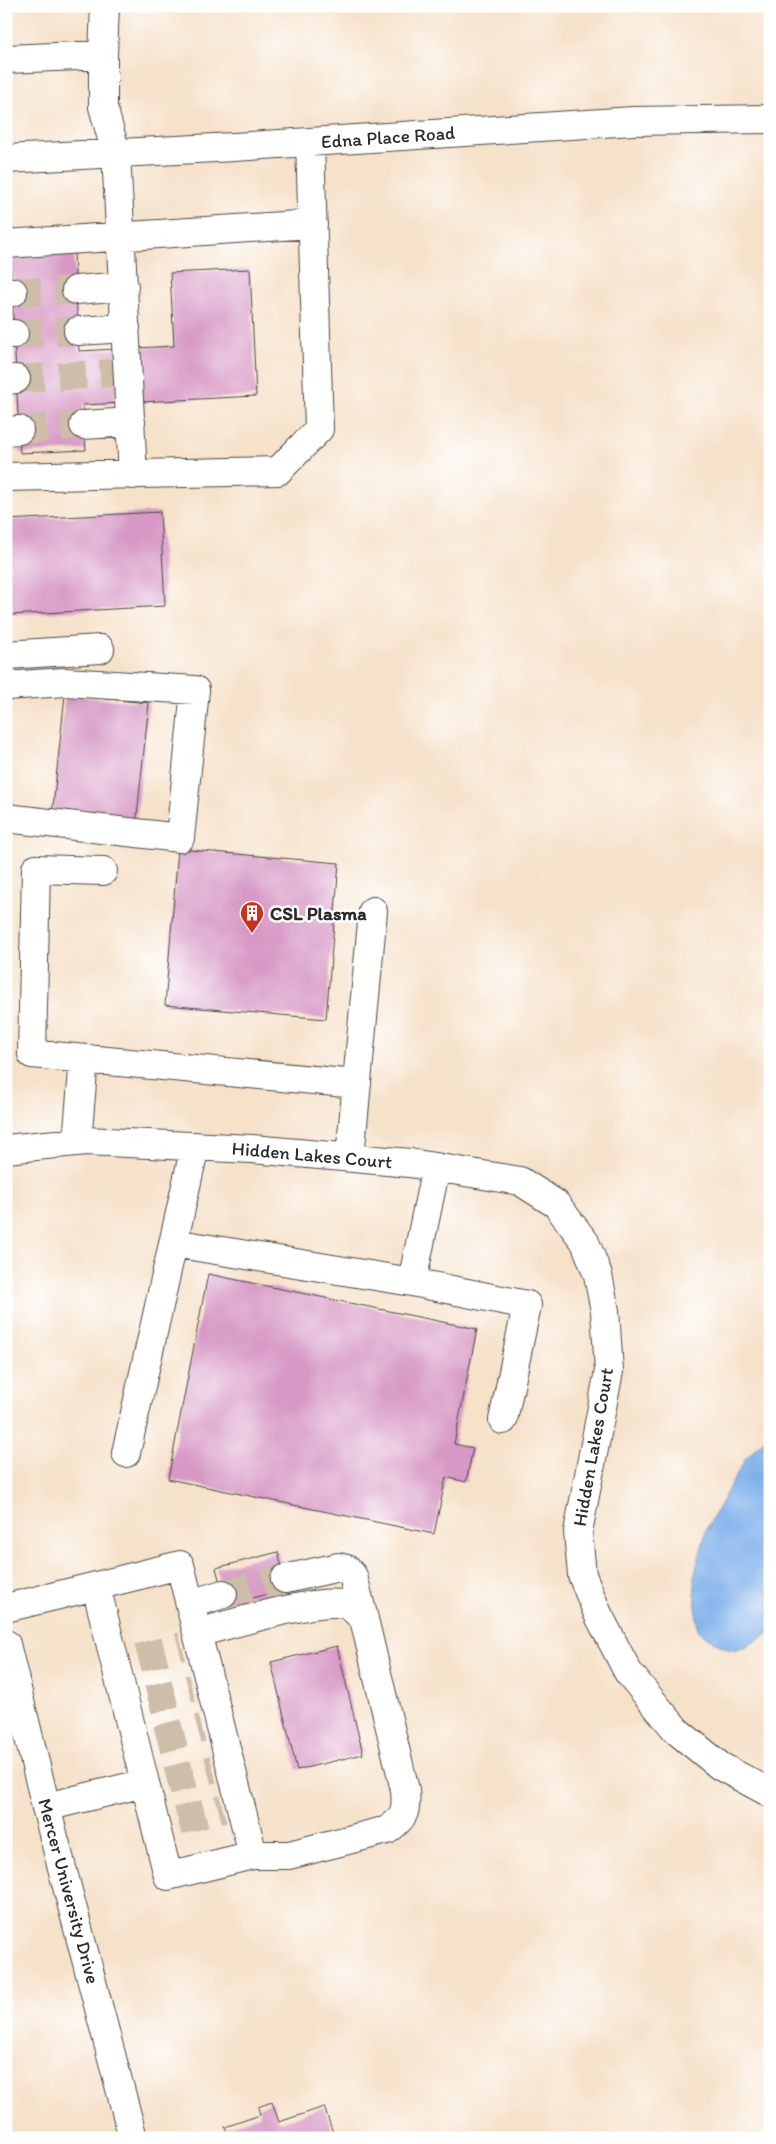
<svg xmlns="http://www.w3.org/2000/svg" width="776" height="2144" viewBox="0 0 776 2144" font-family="Itim,sans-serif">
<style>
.water{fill:#7fb0eb;stroke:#556e8b}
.building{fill:#d798c5}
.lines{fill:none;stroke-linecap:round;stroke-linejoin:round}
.minor-tunnel{stroke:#cdbda9;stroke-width:28;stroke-dasharray:28 14;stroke-linecap:butt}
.minor-casing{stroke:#494643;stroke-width:30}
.major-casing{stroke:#494643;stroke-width:30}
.minor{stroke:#fff;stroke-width:28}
.major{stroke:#fff;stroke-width:28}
.labels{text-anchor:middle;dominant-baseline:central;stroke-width:5;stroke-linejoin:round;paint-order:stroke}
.street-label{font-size:19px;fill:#2b2b2b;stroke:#fff}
.poi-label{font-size:19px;font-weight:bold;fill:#2b2b2b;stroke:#fff;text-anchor:start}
</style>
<rect width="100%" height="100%" fill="#fff"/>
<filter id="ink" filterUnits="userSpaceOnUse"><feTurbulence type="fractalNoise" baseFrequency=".02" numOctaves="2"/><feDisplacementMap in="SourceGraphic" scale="10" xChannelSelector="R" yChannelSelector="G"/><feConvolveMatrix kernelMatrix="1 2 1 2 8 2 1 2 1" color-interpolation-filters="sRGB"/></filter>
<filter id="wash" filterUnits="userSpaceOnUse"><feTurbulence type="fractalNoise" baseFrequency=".0096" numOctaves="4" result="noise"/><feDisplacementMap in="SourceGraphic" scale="20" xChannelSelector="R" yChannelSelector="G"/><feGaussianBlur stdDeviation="1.12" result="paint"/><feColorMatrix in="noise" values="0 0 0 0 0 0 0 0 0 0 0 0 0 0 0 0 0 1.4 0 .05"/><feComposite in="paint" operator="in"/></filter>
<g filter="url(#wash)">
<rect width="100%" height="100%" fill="#f6e1c9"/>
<path class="water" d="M770,1434V1633C729,1656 737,1656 698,1631L694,1577L707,1528L746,1458Z"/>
<g id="blocks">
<path class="building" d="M74,253L79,351L174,346L170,273L250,269L256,396L83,405L86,450L20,453L10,256Z
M160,512L165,606L10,615L6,520Z
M65,695L149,703L136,825L52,816Z
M178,849L339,863L326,1019L165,1005Z
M208,1274L477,1329L454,1444L473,1448L466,1482L446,1477L434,1534L168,1479Z
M278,1552L287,1589L226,1605L216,1568Z
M337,1646L363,1754L297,1770L271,1662Z
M272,2102L279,2122L324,2107L335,2138H228L225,2127L260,2115L258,2107Z"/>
</g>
</g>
<g filter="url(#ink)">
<use href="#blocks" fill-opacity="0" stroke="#494643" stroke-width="1"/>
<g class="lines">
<path class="minor-tunnel" d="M13,292L76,290
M14,334L78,331
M16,379L129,372
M19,430L84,425
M223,1594L285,1579
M138,1658L182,1646
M148,1700L192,1688
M157,1740L202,1728
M167,1781L213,1769
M178,1821L223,1809"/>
<g class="minor-casing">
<path id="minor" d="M103,55L105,6
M6,59L103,55V107L116,153L133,475
M6,159L234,147L633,121L770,119
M6,244L313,224
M76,290L124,286
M6,292H13
M78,331L126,328
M6,334H14
M6,380L16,379
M84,425L131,422
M6,431L19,430
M6,477L278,471L319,429L310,142
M6,655L100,649
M6,686L65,682L195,690L180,838L6,818
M103,871L36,869L32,1054L357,1084
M77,1142L84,1059
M6,1149L86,1141L252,1149L410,1163L520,1181L556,1204L585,1242L598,1275L605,1311L609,1371L578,1532L582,1575L598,1614L628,1672L677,1731L720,1766L770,1793
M350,1157L373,911
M173,1243L412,1282L436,1167
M412,1282L527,1305L503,1420
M126,1453L195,1146
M285,1579L339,1567L347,1569L353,1576L364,1619
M96,1586L180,1565L253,1855L168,1876L145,1783
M190,1604L223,1594
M6,1608L96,1586L145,1783L46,1807
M197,1633C226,1626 326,1594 349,1606C354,1609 359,1615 364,1619L405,1790C407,1810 405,1818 387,1830L289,1855H253"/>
</g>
<g class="major-casing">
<path id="major" d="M6,1644L46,1807L133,2138"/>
</g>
<use href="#minor" class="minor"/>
<use href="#major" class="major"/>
</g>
</g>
<defs>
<g id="building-pin" transform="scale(1.25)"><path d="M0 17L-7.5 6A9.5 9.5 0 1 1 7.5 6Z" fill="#c8321e" stroke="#fff"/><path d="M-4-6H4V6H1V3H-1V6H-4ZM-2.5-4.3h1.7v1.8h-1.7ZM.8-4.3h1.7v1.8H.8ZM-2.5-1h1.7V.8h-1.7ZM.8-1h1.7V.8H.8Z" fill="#fff"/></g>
</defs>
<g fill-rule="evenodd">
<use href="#building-pin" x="252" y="913"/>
</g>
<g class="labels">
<g class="street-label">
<text transform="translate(388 137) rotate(-4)">Edna Place Road</text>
<text transform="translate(312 1155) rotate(5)">Hidden Lakes Court</text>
<text transform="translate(593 1447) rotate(-80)">Hidden Lakes Court</text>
<text transform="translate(69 1891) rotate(75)">Mercer University Drive</text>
</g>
<g class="poi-label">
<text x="270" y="913">CSL Plasma</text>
</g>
</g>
<rect width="776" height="2144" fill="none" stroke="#fff" stroke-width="25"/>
</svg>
